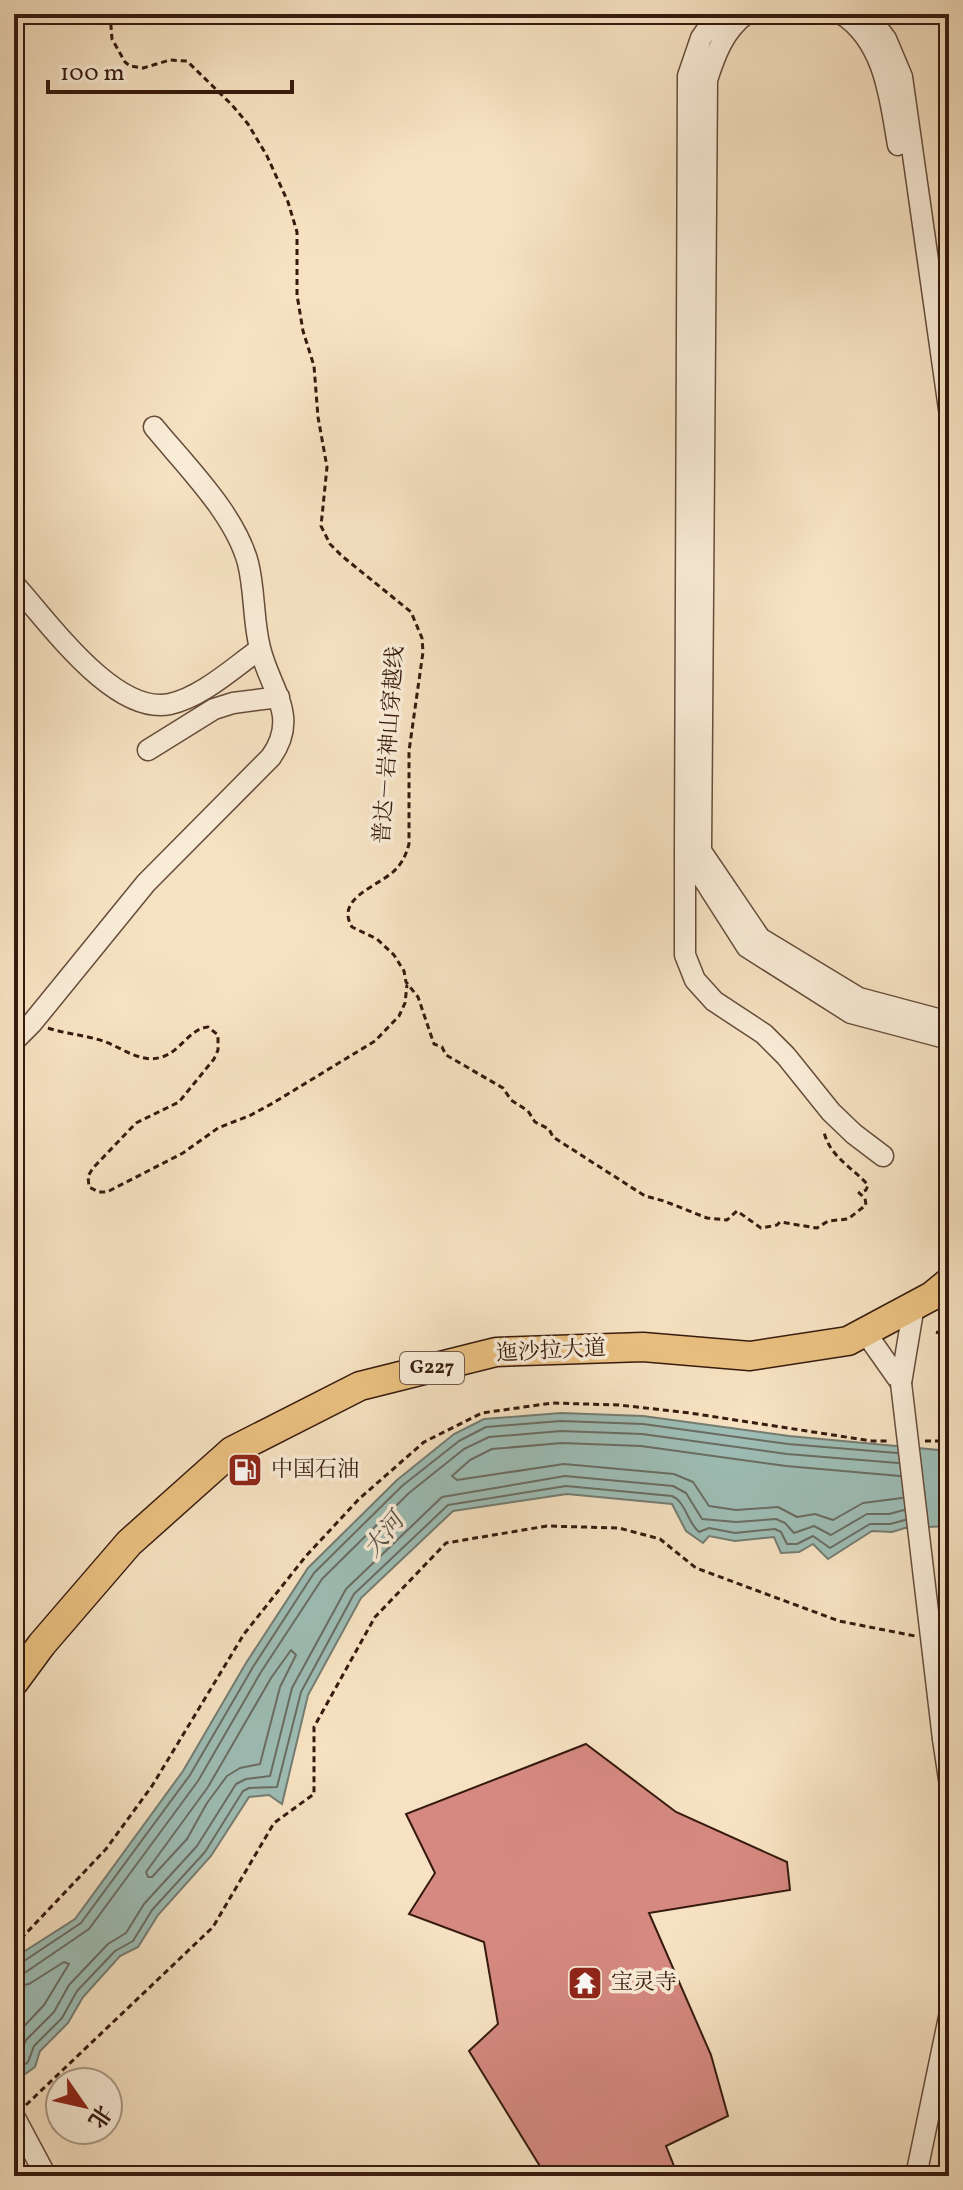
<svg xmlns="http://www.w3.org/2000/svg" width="963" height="2190" viewBox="0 0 963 2190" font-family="Vollkorn,'Noto Serif SC',serif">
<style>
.water{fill:#9dbdb5;stroke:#747c72;stroke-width:2}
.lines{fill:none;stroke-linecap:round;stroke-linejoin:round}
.shore{stroke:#6a6c62;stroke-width:2}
.building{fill:#d58980;stroke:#361a0e;stroke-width:2}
.minor-casing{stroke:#664c3b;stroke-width:23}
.highway-casing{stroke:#361a0e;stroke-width:31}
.path{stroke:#361a0e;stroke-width:3;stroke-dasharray:6 4;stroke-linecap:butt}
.minor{stroke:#f9ecd7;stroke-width:20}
.highway{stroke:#ebc181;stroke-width:28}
.minor-bridge-casing{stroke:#664c3b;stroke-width:23;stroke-linecap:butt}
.minor-bridge{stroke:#f9ecd7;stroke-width:20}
.labels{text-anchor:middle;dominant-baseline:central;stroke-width:7;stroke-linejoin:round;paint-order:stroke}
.shield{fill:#f9ecd7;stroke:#70594a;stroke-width:2}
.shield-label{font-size:20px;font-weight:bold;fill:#361a0e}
.street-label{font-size:22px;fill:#361a0e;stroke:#f9ecd7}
.poi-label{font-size:22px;fill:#361a0e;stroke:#f9ecd7;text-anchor:start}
.water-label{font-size:24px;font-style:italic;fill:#5a5348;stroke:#f9ecd7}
</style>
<rect width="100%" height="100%" fill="#f6e2c2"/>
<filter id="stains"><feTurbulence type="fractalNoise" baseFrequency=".0025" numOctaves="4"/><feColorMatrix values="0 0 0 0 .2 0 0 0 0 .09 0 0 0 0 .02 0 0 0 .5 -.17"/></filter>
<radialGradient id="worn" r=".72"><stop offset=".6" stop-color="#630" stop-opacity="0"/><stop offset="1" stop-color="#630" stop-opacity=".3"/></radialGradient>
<path class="water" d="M561,1413L643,1416L789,1436L949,1451V1526L905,1528L892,1532L872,1531L828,1559L813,1544L799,1552L781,1553L774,1537L735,1541L709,1536L703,1543L686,1531L672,1504L567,1494L453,1511L361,1598L308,1695L282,1804L269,1795L249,1797L211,1856L158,1915L138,1947L120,1956L83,1997L68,2023L40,2051L35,2067L14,2082V1958L75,1919L183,1771L246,1663L308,1568L397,1480L454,1434L484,1419Z"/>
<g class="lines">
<path class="shore" d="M900,1476L786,1466L641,1446L562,1443L492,1449L470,1460L452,1476L457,1480L564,1464L674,1474L693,1482L709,1506L736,1510L778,1507L797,1517L815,1514L833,1520L863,1503L902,1498
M291,1650L296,1655L280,1687L260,1764L240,1768L227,1776L207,1803L187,1839L152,1877H148L146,1872L208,1787L271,1678Z
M14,1964L21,1963L81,1923L190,1775L253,1667L314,1573L402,1486L459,1441L486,1427L561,1421L643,1424L788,1444L897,1453
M14,1974L26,1972L89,1929L198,1781L261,1672L322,1579L409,1493L464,1449L489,1437L561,1431L642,1434L787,1454L898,1463
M14,1987L29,1984L64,1962L69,1964L44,2005L14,2037
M14,2060L20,2055L26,2040L54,2012L69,1985L108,1944L126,1933L144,1904L197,1846L236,1784L246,1779L270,1776L292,1688L346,1589L442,1497L565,1476L673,1486L686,1493L702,1519L736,1522L776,1519L785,1523L794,1533L814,1526L831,1535L867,1514H889L904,1510
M14,2072L28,2062L34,2046L62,2018L77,1991L115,1951L133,1941L152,1910L205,1852L243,1791L249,1788L277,1787L301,1692L354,1594L448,1505L566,1486L672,1496C686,1502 687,1522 699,1532L709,1528L735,1533L775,1529L781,1532L787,1544H797L813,1536L830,1548L870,1524H890L905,1520"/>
</g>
<path class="building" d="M586,1744L676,1812L787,1862L790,1890L649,1913L711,2055L728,2116L666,2146L678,2176H546L469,2051L498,2024L484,1942L409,1914L435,1873L406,1814Z"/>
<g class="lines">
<g class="minor-casing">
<path id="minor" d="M718,14L701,38L688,76L685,850L747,947L851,1013L949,1039
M746,14C724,30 715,55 707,80L701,851L760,938L859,998L949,1022
M842,14C885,42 890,99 898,145
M867,14L886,39L902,77L949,409
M14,584C48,621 114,716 170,704C202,697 233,668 260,649
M148,750L214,709L233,703L279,697
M685,850V955L695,980L714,1001L764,1034L786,1056L831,1112L854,1134L883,1156
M14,1041L32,1023L146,883L271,757C300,716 270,690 260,648C253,621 255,591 248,563C235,514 186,466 154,427
M865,1332L901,1383
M901,1383L914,1305
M943,1739L949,1779
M14,2116L46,2176
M916,2176L949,2017"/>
</g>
<g class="highway-casing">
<path id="highway" d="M14,1682L42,1644L129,1543L232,1451L360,1386L496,1352L643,1347L750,1356L848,1341L932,1296L949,1282"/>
</g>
<path class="path" d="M110,14L112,39L125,62L130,66L143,68L170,60L187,61L232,105L248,124L267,156L288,202L297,232V295L303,331L314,366L318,417L327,467L321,526L330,544L342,556L411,612L422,638L423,652L409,751V844C406,855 402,864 393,872C376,887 335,899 352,927L377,939L394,955L404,971L406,982L418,997L434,1044L442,1047L446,1055L503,1088L511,1100L528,1111L535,1122L549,1129L553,1137L645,1196L664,1201L707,1218L727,1220L737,1211L761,1228L777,1225L780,1222L817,1228L828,1221L848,1219L866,1205L865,1198L859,1193L866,1190L868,1185C852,1167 830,1157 824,1132
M48,1028C66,1034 85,1035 103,1041C123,1048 141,1064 162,1057C181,1051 189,1029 208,1027L218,1035V1050L214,1059L179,1102L136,1123L93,1168L88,1176L89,1187L99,1192H107L183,1153L218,1128L251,1115L273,1103L375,1041L399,1016L405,1003L407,985
M936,1332L949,1336
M925,1441H949
M14,1946L106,1849L152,1786L244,1634L306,1556L359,1499L424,1442L482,1413L552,1403L619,1405L690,1413L872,1441H889
M26,2105L213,1927L274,1823L314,1794V1727L375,1617L446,1543L547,1526L619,1528L660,1539L696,1568L839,1621L915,1636"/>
<use href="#minor" class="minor"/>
<use href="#highway" class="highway"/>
<g class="minor-bridge-casing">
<path id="minor-bridge" d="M901,1383L943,1739"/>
</g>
<use href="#minor-bridge" class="minor-bridge"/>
</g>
<defs>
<g id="fuel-square" transform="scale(1.8)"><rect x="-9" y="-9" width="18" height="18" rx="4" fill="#8f2418" stroke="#f9ecd7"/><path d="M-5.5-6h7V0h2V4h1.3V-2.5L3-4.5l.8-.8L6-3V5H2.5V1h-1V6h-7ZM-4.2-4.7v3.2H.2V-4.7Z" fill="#fff"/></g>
<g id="temple-square" transform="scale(1.8)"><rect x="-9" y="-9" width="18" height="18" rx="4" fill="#8f2418" stroke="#f9ecd7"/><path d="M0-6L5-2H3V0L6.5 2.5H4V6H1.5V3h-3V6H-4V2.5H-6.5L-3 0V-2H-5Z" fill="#fff"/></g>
</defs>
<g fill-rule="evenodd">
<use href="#fuel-square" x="245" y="1470"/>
<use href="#temple-square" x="585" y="1983"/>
</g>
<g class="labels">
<rect class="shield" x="400" y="1352" width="64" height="32" rx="6"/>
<g class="shield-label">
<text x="432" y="1368">G227</text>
</g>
<g class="street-label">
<text transform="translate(390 745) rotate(-86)">普达－岩神山穿越线</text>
<text transform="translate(551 1352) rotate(-3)">迤沙拉大道</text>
</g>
<g class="poi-label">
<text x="271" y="1470">中国石油</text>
<text x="611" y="1983">宝灵寺</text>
</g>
<g class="water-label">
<text transform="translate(385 1536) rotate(-51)">大河</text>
</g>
</g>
<rect width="963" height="2190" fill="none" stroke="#f6e2c2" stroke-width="48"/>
<rect x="16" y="16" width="931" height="2158" fill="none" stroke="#361a0e" stroke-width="4"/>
<rect x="24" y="24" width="915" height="2142" fill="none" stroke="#361a0e" stroke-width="2"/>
<g transform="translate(84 2106) rotate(124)"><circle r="38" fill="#f9ecd7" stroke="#ab9887" stroke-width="2"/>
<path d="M0-6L14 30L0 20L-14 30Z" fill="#8f2418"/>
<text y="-12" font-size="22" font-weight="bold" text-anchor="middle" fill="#361a0e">北</text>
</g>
<path d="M48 80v12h244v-12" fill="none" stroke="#361a0e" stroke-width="4"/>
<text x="60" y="80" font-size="24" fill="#361a0e" stroke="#f9ecd7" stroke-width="6" paint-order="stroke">100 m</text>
<rect width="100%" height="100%" filter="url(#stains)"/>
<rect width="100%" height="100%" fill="url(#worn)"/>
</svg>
